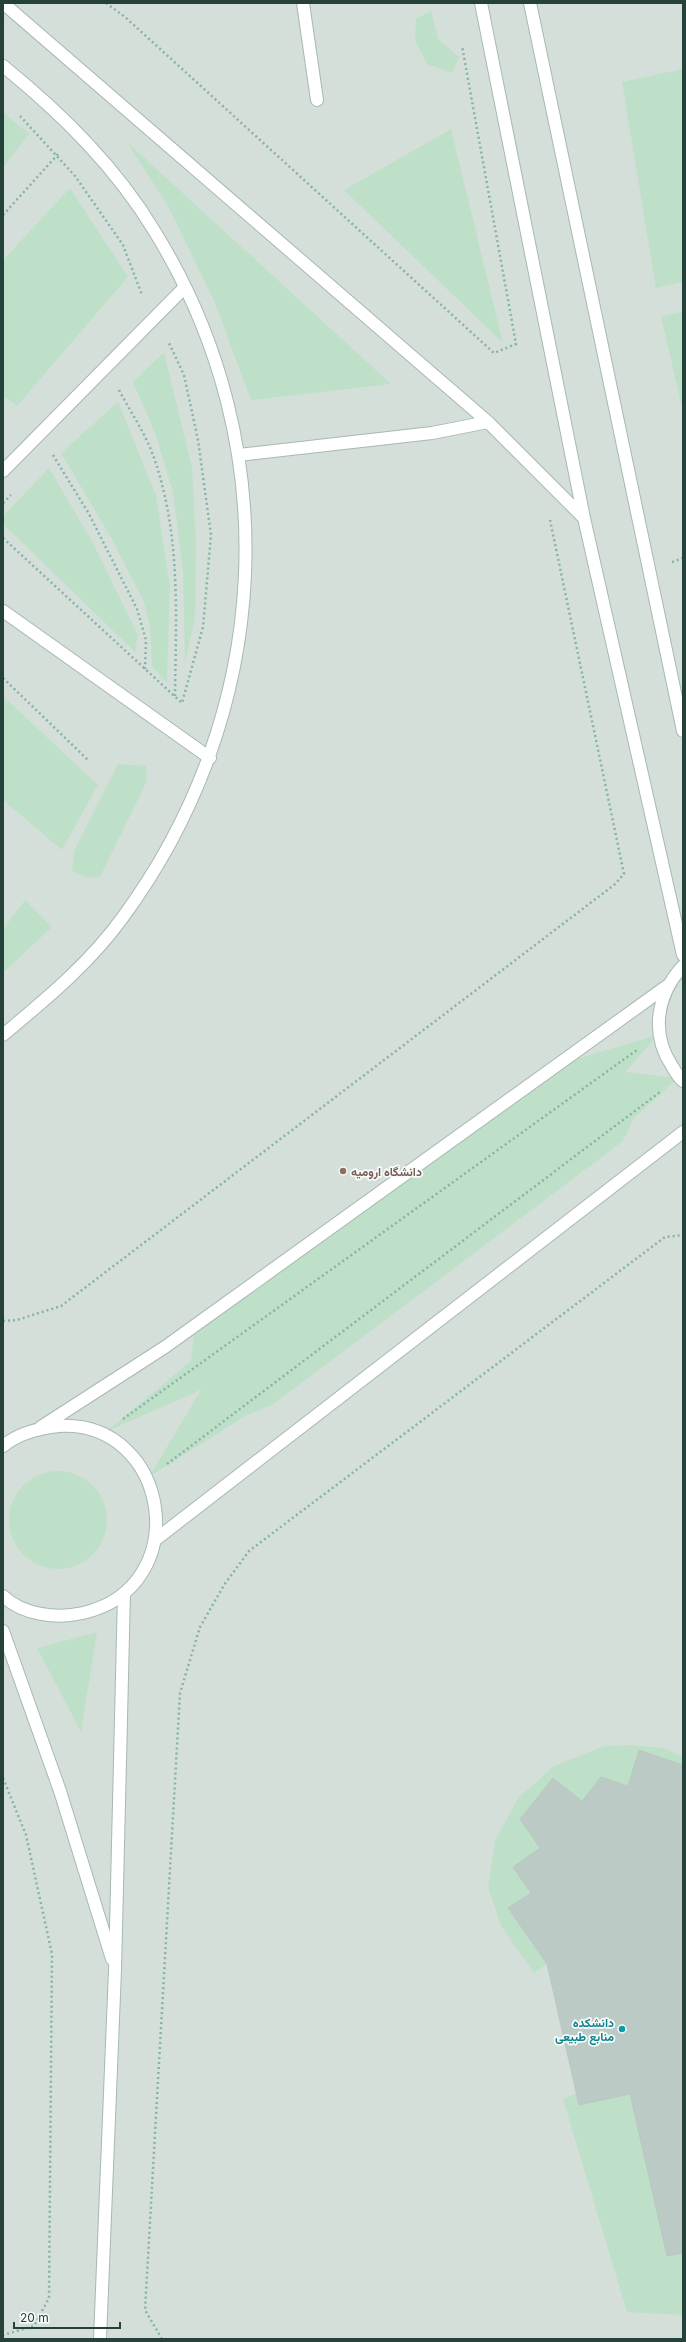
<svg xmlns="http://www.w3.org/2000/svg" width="686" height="2342" viewBox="0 0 686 2342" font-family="Inter,Vazirmatn,sans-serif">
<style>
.built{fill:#d4dfda}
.green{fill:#bfe0c8}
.building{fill:#bbcac4;stroke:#b8c9c2}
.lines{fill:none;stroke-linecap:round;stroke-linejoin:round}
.minor-casing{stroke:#a8b8b2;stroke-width:14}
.path{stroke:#86b3a5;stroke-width:2.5;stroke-dasharray:2 3;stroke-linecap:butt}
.minor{stroke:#fff;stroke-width:12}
.education-dot{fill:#8d6e63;stroke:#f7fbf9;stroke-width:1.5}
.culture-dot{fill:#0f9aa8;stroke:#f7fbf9;stroke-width:1.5}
.labels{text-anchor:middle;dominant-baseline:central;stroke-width:3.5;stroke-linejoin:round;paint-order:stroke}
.education-label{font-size:12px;font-weight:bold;fill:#785e54;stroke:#f7fbf9;text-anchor:start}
.culture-label{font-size:12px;font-weight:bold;fill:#0d838f;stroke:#f7fbf9;text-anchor:end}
</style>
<rect width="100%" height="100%" fill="#e6efeb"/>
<path class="built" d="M3,3H683V2339H3Z"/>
<path class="green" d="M431,11L438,39L459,57L452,73L427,64L415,40L416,19Z
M683,69V282L656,288L622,82Z
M3,112L29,134L3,168Z
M451,129L503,343L344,190Z
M126,141L391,384L251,400L215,303L168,206Z
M70,188L128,277L17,406L3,396V260Z
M683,312V412L661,316Z
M164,352L192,467L196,542L195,618L185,664L183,572L173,492L155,433L133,382Z
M118,402L156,495L170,587L167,683L152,666L150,627L144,602L113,541L61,453Z
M49,468L92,541L138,635L135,652L3,524V516Z
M4,697L98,785L62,850L3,800Z
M118,764L146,766L147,781L100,877L88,878L72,871L74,851Z
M25,900L52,927L3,973V929Z
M657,1035L626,1072L678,1078L634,1118L623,1141L272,1405L245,1416L149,1477L201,1390L107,1431L191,1361L194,1331L566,1062Z
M9 1520a49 49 0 1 1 98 0a49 49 0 1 1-98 0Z
M97,1632L81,1732L37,1648Z
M632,1745L663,1748L683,1757V1765L640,1751L628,1786L601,1777L582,1801L553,1778L521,1819L540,1848L513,1867L531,1893L508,1909L547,1964L534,1973L501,1926L488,1887L495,1841L518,1798L554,1766L604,1746Z
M576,2093L579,2105L630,2094L667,2256L683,2253V2315L627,2312L563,2099Z"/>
<path class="building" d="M639,1750L683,1765V2253L667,2256L630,2094L579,2105L547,1964L508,1908L531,1893L513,1867L540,1848L520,1819L553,1778L582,1801L601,1777L628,1786Z"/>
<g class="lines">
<g class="minor-casing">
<path id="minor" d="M3,3L488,422L584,518
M303,3L317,100
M481,3L584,518L683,955
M530,3L683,731
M3,66C62,114 116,167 155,232C288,448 272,714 123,917C90,963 46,999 3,1035
M239,455L432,433L488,422
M3,471L185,287
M3,611L210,758
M683,966C657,994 650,1033 672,1066C675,1071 678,1077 683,1081
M41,1427L165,1347L667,986
M3,1446C19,1433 39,1428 59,1426C170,1420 196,1587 83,1613C57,1619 23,1615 3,1596
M155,1540L683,1132
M3,1631L60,1791L112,1959
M100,2339L115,1970L124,1593"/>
</g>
<path class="path" d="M106,3L125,17L494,353L516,344L462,46
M20,116L75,176L123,245L142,295
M3,215L60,152
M119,390C130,411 145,433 153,455C181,533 176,614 175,696
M53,455L89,514L137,609L146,640L145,669
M3,503L11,495
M3,538L182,703L203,627L211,535L198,440L184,375L168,341
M672,562L683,558
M3,678L88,760
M3,1321L17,1320L61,1306L614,885L624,874L550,520
M123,1419L637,1050
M167,1464L660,1092
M3,1778L26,1835L52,1954L49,2298L34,2326L3,2335
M162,2339L145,2310L180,1693L200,1627L224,1585L249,1551L665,1237L683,1235"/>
<use href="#minor" class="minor"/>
</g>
<circle class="education-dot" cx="343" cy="1171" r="4"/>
<circle class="culture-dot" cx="622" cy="2029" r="4"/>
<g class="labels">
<g class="education-label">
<text x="351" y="1171">دانشگاه ارومیه</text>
</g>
<g class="culture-label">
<text x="614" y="2022">دانشکده<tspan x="614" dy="14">منابع طبیعی</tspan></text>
</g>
</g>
<rect width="686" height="2342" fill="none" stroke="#24423a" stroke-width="8"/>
<path d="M14 2322v6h106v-6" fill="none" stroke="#24423a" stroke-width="2"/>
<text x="20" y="2322" font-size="12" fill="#24423a" stroke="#f7fbf9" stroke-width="3" paint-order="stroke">20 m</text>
</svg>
